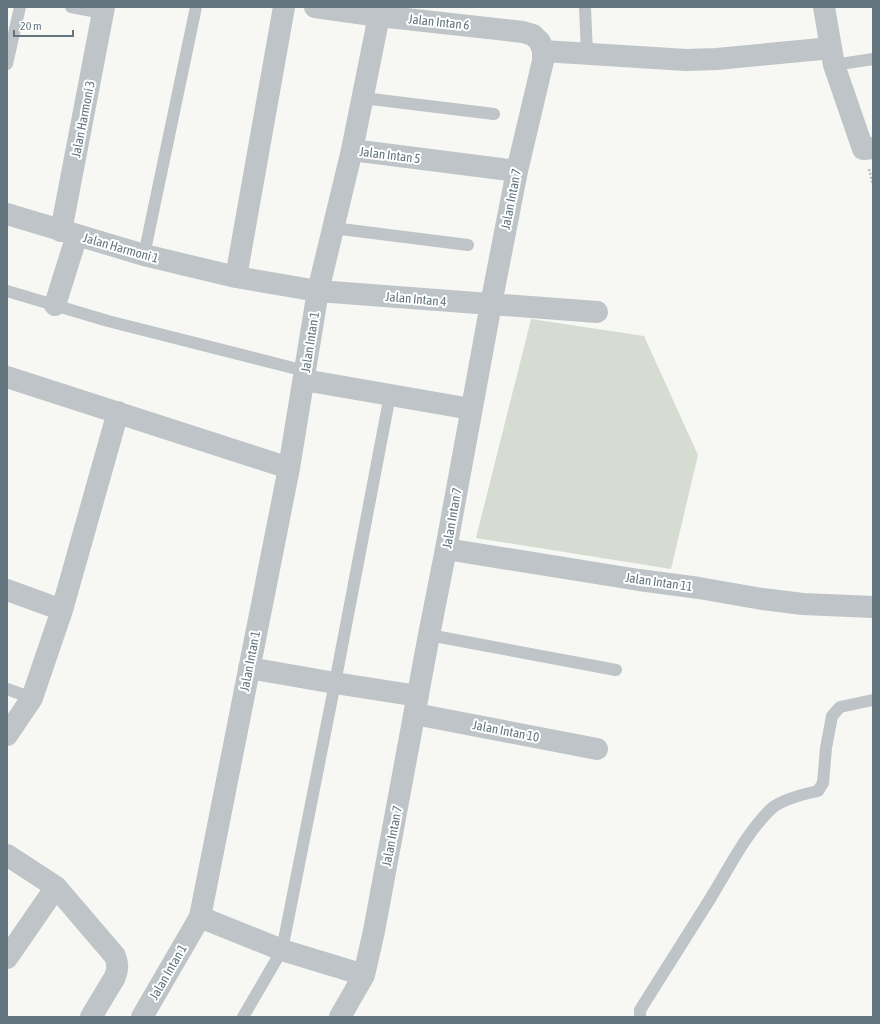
<svg xmlns="http://www.w3.org/2000/svg" width="880" height="1024" viewBox="0 0 880 1024" font-family="'Asap Condensed',sans-serif">
<style>
.green{fill:#d7dcd3}
.lines{fill:none;stroke-linecap:round;stroke-linejoin:round}
.path{stroke:#b9bdbf;stroke-width:2.5;stroke-dasharray:2 2;stroke-linecap:butt}
.service{stroke:#bec4c7;stroke-width:12}
.minor{stroke:#bec4c7;stroke-width:22}
.labels{text-anchor:middle;dominant-baseline:central;stroke-width:4;stroke-linejoin:round;paint-order:stroke}
.street-label{font-size:13px;fill:#63767f;stroke:#fff}
</style>
<rect width="100%" height="100%" fill="#f7f7f4"/>
<path class="green" d="M531,319L644,336L698,455L671,569L476,538Z"/>
<g class="lines">
<path class="path" d="M869,169L873,185"/>
<path class="service" d="M71,7L103,13
M585,7L587,54
M7,64L20,7
M834,65L873,59
M363,98L494,114
M333,228L468,245
M144,255L196,7
M7,291L108,321L305,371
M429,635L616,670
M7,689L32,698
M243,1017L282,950L335,683L390,395
M640,1017V1010C663,973 687,936 710,899C728,870 747,831 772,808C783,799 804,794 818,791L823,783L826,748L832,716L840,707L873,700"/>
<path class="minor" d="M315,7L379,16L523,32L533,35L540,42L543,51V61L517,171L491,304L446,549L429,635L374,931L364,975L340,1017
M824,7L834,65L863,149L873,148
M379,16L352,150L517,171
M543,51L686,60L717,59L831,48
M7,214L144,255L236,277L318,291L597,312
M61,231L104,7
M236,277L284,7
M55,305L77,235
M7,377L289,468
M304,380L471,409
M446,549L639,580L699,588L762,599L803,604L873,607
M7,590L62,610
M249,668L335,683L418,696
M415,714L597,749
M7,735L32,698L62,610L118,412
M7,855L56,887L7,958
M56,887L115,956C118,964 118,969 115,977L91,1017
M200,917L282,950L364,975
M142,1017L200,917L289,468L318,291L352,150"/>
</g>
<g class="labels">
<g class="street-label">
<text transform="translate(439 22) rotate(6)">Jalan Intan 6</text>
<text transform="translate(83 119) rotate(-79)">Jalan Harmoni 3</text>
<text transform="translate(390 155) rotate(7)">Jalan Intan 5</text>
<text transform="translate(511 199) rotate(-79)">Jalan Intan 7</text>
<text transform="translate(121 248) rotate(16)">Jalan Harmoni 1</text>
<text transform="translate(416 299) rotate(5)">Jalan Intan 4</text>
<text transform="translate(310 342) rotate(-81)">Jalan Intan 1</text>
<text transform="translate(452 518) rotate(-80)">Jalan Intan 7</text>
<text transform="translate(659 582) rotate(8)">Jalan Intan 11</text>
<text transform="translate(250 661) rotate(-79)">Jalan Intan 1</text>
<text transform="translate(506 731) rotate(11)">Jalan Intan 10</text>
<text transform="translate(392 836) rotate(-79)">Jalan Intan 7</text>
<text transform="translate(168 972) rotate(-60)">Jalan Intan 1</text>
</g>
</g>
<rect width="880" height="1024" fill="none" stroke="#63767f" stroke-width="16"/>
<path d="M14 30v6h59v-6" fill="none" stroke="#63767f" stroke-width="2"/>
<text x="20" y="30" font-size="12" fill="#63767f" stroke="#ffffff" stroke-width="3" paint-order="stroke">20 m</text>
</svg>
